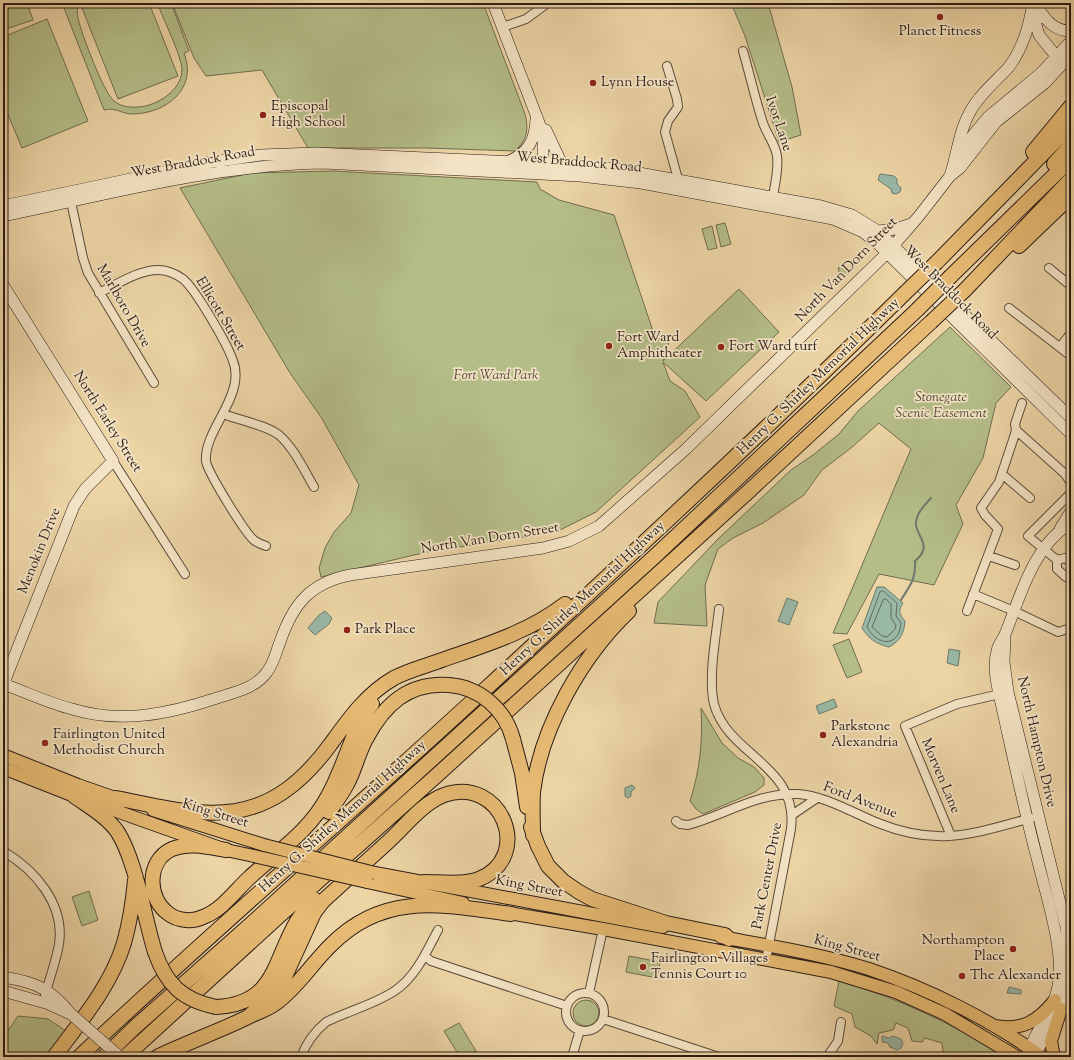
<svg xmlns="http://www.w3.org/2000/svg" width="1074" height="1060" viewBox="0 0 1074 1060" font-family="'Sorts Mill Goudy',serif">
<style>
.green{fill:#b4bd88;stroke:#706c50}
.water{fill:#99b8a6;stroke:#6d7a6d}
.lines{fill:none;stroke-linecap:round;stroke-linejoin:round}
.shore{stroke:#626a5e;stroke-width:1}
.stream{stroke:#6d7a6d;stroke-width:2}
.street-casing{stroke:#5b4a3a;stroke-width:10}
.secondary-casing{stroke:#2b1c17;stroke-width:12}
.primary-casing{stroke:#2b1c17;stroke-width:14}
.highway-casing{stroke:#2b1c17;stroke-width:16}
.street{stroke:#f3e3c4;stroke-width:8}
.secondary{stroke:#f3e3c4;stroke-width:11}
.primary{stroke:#e6ba72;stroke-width:12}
.highway{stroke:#e6ba72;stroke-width:14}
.secondary-bridge-casing{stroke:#2b1c17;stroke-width:12;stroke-linecap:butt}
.primary-bridge-casing{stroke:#2b1c17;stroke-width:14;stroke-linecap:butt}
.highway-bridge-casing{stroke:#2b1c17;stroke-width:16;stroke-linecap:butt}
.secondary-bridge{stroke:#f3e3c4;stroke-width:11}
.primary-bridge{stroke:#e6ba72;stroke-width:12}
.highway-bridge{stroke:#e6ba72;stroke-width:14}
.poi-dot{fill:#8f2418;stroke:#f3e3c4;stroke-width:1.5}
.labels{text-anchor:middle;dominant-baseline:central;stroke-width:3.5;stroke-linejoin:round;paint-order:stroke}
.poi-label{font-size:14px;fill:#2b1c17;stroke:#f3e3c4;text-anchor:start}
.street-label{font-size:14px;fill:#2b1c17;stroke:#f3e3c4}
.park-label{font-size:14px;font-style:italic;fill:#544c39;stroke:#f3e3c4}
</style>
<rect width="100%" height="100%" fill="#ecd4a5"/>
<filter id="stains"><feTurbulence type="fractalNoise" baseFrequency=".005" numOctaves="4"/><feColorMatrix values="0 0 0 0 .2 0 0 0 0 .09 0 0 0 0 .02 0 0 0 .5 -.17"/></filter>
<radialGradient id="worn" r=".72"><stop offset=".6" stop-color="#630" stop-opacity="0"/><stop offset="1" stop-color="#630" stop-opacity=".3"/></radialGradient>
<path class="green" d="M3,3H27L33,20L3,30Z
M62,3H79C77,8 77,13 78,18C81,33 104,93 114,101C123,109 139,108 149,105C165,100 182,87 182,69C181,55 163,18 157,3H171L189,51L184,53C198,89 166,114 131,114C121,113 114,107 104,110Z
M96,3H149L178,76L118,99L82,8Z
M172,3H483L525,114C529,130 527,140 515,151L427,148H308L262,70L206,76L194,58Z
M731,3H768L792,87L801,135L779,142L745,36Z
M47,19L88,121L22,148L3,103V37Z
M332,171L537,182L540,189L559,200L614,215L655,337L669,342L663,361L739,289L779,332L706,401L663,362L670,381L685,391L700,417L596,512L556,532L427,552L321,577L319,568L325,548L334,532L351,513L359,485L321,417L290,373L180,188L252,173Z
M725,223L731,244L721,247L716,225Z
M712,226L717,248L708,250L702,229Z
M843,267L848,274L841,279L838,268Z
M950,327L1011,387L996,403L983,458L956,505L963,524L934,585L879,574L847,634L833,633C860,572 884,511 911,449L879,423L851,448L822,470L804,495L763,523L733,538L718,549L705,585L707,626L654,623L658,602L718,539L791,470L813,455L839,434L858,411Z
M849,639L862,672L847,678L833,645Z
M701,708L722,743L738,758L754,767L764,778V785L755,792L703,814L696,809L690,801C700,770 703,740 701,708Z
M89,891L98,920L82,926L72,897Z
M629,956L660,962L657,978L626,972Z
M839,981C900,998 954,1026 1009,1057H968L966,1055L958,1057L943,1052L942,1043L925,1038L922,1042L912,1041L908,1028L896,1023L893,1030L879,1033L877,1044L871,1036L855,1027L852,1014L834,1006Z
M573 1013a13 13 0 1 1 26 0a13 13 0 1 1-26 0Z
M18,1016L48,1019L66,1031L44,1057H3V1038Z
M459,1023L476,1051L465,1057H460L444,1031Z"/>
<path class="water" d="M880,174L894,176L897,179V184L901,188L900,192L896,194L892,193L891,189L878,180Z
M877,587H884L903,603C898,611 899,614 905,621C904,634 900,641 889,647C876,644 869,639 862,628Z
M787,598L798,602L789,625L778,621Z
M325,611L332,618L329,624L315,635L308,628L319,615Z
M949,649L960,651L958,666L947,663Z
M834,699L837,707L819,714L816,706Z
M632,785L635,788L631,792V796L627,798L625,796V788Z
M1009,987L1021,990V994L1007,993Z
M882,1036L889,1038L893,1036L901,1039L903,1043L901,1048L897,1050L890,1047L888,1043L882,1042Z"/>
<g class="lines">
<path class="shore" d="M883,591L897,603L896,616L901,623C899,648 877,646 867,627L880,592Z
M886,599L891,604V618L896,625L895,629L887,637L882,636L872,627L883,600Z"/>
<path class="stream" d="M901,600C910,585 916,580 915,561C935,545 914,535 916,522C917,512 925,505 931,498"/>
<g class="street-casing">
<path id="street" d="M503,27L526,19L545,5
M743,51C750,75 755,99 763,123C767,135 775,143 777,156C779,171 774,188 772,202
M667,66L677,99L678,107L668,121L665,132L678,179
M70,197L83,258L88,273L154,383
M1049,268L1071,286
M99,293C116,285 138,270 158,270C167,270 176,274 183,279C196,290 228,345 233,361C236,368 236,375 235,382C231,409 204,436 206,461C207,471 246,535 255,541C258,543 263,545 266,546
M1009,308L1071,356
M1060,347L1071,333
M223,414C239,420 266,425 279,435C294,448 304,470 314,487
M1016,430L1065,474L1071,483
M113,461L185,574
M1002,474L1030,498
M989,556L1015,565
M1057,560L1028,536L1071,493
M1057,560V569L1066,577L1071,576
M1057,560L1065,558L1071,563
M973,594L1014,611L1058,632L1071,628
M719,609C716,636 708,678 714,704C728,756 799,765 791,829L766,960
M967,611L998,529L985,515L981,508L999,482L1014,437L1016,430L1015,424L1022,403
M792,815L817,798
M676,821L680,824L688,825C725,815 758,792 798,794C826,796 853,813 878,823C938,847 972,834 1031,818
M951,836L905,726L957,704L1004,693
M3,851C35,870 65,904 59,944C56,961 50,978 45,994
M425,956L431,961L567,1006
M566 1012a19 19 0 1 1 38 0a19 19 0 1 1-38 0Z
M589,993L603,929
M603,1019L719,1057
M301,1057C306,1043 314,1032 326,1022C348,1011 376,1004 396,990C416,976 427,951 438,930
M572,1057L580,1030
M827,1057L838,1041L841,1022"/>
</g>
<g class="secondary-casing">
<path id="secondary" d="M493,3L543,133V170
M1035,4C1045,18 1052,31 1071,31
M1036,12V25L1039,35L1060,61
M546,130L562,164
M961,154L973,135L988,117L1041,73L1071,41
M509,161C529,152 535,140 536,119
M950,176C957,155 959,131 970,112C979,95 995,82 1008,68C1023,49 1029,26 1033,3
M3,206L206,163L261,155L315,153L562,164L617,169L821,206L852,215L878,231L1071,418
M3,216C109,194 214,165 323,163L580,176L641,183L833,219L863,232L878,244L1071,434
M878,231L896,229L911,224
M3,285L113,461L85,489L74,506L3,685
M1060,529L1071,511
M1005,636L1004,662L1008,692L1066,927C1074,986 1062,1004 1036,1053L1032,1057
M3,684C26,692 48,703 72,709C121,724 169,714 217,698C235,692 256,688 267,672C274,663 276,652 280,642C293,604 310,583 350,575L543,548L569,541L599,526L686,449L887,253L919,216L950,176L960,168L996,122L1045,83L1071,55
M3,977C35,982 50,988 71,1014
M3,991L49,1004L68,1013
M1027,1057C1034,1030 1057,1008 1059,979C1063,945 1044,888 1036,854C1022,801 1011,747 999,694C996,680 993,665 997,651C998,644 1004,638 1006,632C1021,594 1034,545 1071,523"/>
</g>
<g class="primary-casing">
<path id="primary" d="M3,755L78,785L124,801
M3,768L74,796L226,850L254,856
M153,810L264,845
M375,873L663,927
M367,882L463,903
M503,912L603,929L831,972L896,992L945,1014L1017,1057
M721,937C770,946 821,954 869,969C929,989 991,1020 1042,1057
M994,1026C1023,1031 1038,1021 1055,1000
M1054,1057L1051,1041L1061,1009"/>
</g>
<g class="highway-casing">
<path id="highway" d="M1033,152L1071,106
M1054,164L1071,145
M1019,246L1071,196
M937,262L1071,125
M951,276L1071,159
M965,290L1071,179
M513,739L522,773L527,807
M74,796C88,806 106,816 117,831C136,860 144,917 155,952
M116,798C209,818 266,831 330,745C348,720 366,694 394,678C409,670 426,666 442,660C485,645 529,632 565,604
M329,812C335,803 342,794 347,784C355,770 358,753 366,739C384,705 408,682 449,685
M531,827L538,846L548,866L563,881L579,892L592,899L666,923L725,935L729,939
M533,835C533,821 532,807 533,792C541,727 582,656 629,611
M226,850C208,847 190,842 172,849C146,861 147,899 169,914C178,921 193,922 203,917C222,910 235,891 249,878C277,852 310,831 328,796C345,766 351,731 372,704
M216,1007C276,1004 273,961 297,921C302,914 308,906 314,899
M248,1017L272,996L282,983L314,913L323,901C345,881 368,860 390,840C406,825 423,803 444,795C502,775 534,857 479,879C463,885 441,882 424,882
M54,1057C80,1022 111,986 124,943C130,922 133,902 135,880
M79,1057C210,933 348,816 481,693C624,562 766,430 904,294
M104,1057L135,1027L251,924L654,557L917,310
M125,1057L279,916L435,777L749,491L931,322
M157,1057C186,1043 217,1032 246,1018C255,1013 267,1010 276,1003C298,987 312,963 332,944C385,891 444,905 511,914"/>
</g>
<use href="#street" class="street"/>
<use href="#secondary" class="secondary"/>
<use href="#primary" class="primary"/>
<use href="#highway" class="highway"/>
<g class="secondary-bridge-casing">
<path id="secondary-bridge" d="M71,1014L120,1057"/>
</g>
<g class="primary-bridge-casing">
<path id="primary-bridge" d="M264,845L375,873
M254,856L367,882"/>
</g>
<g class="highway-bridge-casing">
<path id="highway-bridge" d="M904,294L937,262
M917,310L951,276
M931,322L965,290
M449,685C479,687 505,709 513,739
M155,952C166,984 182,1000 216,1007"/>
</g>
<use href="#secondary-bridge" class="secondary-bridge"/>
<use href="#primary-bridge" class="primary-bridge"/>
<use href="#highway-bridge" class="highway-bridge"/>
</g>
<g class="poi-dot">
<circle cx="940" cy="17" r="4"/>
<circle cx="593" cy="83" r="4"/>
<circle cx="263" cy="115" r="4"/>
<circle cx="609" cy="346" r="4"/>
<circle cx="721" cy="347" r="4"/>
<circle cx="347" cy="630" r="4"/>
<circle cx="823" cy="735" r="4"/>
<circle cx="45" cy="743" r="4"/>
<circle cx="1013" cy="949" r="4"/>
<circle cx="643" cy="967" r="4"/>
<circle cx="962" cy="976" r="4"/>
</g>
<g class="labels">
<g class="poi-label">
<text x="940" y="32" text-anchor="middle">Planet Fitness</text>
<text x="601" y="83">Lynn House</text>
<text x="271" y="107">Episcopal<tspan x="271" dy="16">High School</tspan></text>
<text x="617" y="338">Fort Ward<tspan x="617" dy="16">Amphitheater</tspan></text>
<text x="729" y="347">Fort Ward turf</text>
<text x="355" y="630">Park Place</text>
<text x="831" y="727">Parkstone<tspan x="831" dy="16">Alexandria</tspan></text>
<text x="53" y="735">Fairlington United<tspan x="53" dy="16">Methodist Church</tspan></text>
<text x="1005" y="941" text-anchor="end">Northampton<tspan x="1005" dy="16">Place</tspan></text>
<text x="651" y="959">Fairlington Villages<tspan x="651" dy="16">Tennis Court 10</tspan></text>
<text x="970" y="976">The Alexander</text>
</g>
<g class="street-label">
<text transform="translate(778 124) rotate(71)">Ivor Lane</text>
<text transform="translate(193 163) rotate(-10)">West Braddock Road</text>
<text transform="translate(579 163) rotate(5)">West Braddock Road</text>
<text transform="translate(847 270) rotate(-46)">North Van Dorn Street</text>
<text transform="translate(950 293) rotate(45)">West Braddock Road</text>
<text transform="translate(123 306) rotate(60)">Marlboro Drive</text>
<text transform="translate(220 314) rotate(59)">Ellicott Street</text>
<text transform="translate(819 377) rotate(-44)">Henry G. Shirley Memorial Highway</text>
<text transform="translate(107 422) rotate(58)">North Earley Street</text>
<text transform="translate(490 539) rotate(-9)">North Van Dorn Street</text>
<text transform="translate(40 551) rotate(-68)">Menokin Drive</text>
<text transform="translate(583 599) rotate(-43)">Henry G. Shirley Memorial Highway</text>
<text transform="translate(1036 742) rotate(77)">North Hampton Drive</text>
<text transform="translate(940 776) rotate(67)">Morven Lane</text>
<text transform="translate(860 801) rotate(21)">Ford Avenue</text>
<text transform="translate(215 814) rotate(17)">King Street</text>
<text transform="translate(343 817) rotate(-42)">Henry G. Shirley Memorial Highway</text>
<text transform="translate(768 876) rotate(-79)">Park Center Drive</text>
<text transform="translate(529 887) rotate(11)">King Street</text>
<text transform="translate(847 949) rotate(15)">King Street</text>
</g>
<g class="park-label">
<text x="496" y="376">Fort Ward Park</text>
<text x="941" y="398">Stonegate<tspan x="941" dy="16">Scenic Easement</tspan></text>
</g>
</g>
<rect width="1074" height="1060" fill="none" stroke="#ecd4a5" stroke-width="16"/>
<rect x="4" y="4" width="1066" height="1052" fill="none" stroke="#2b1c17" stroke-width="2"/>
<rect x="8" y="8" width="1058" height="1044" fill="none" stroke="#2b1c17"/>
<rect width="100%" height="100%" filter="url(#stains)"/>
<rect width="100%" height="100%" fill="url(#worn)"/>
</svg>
